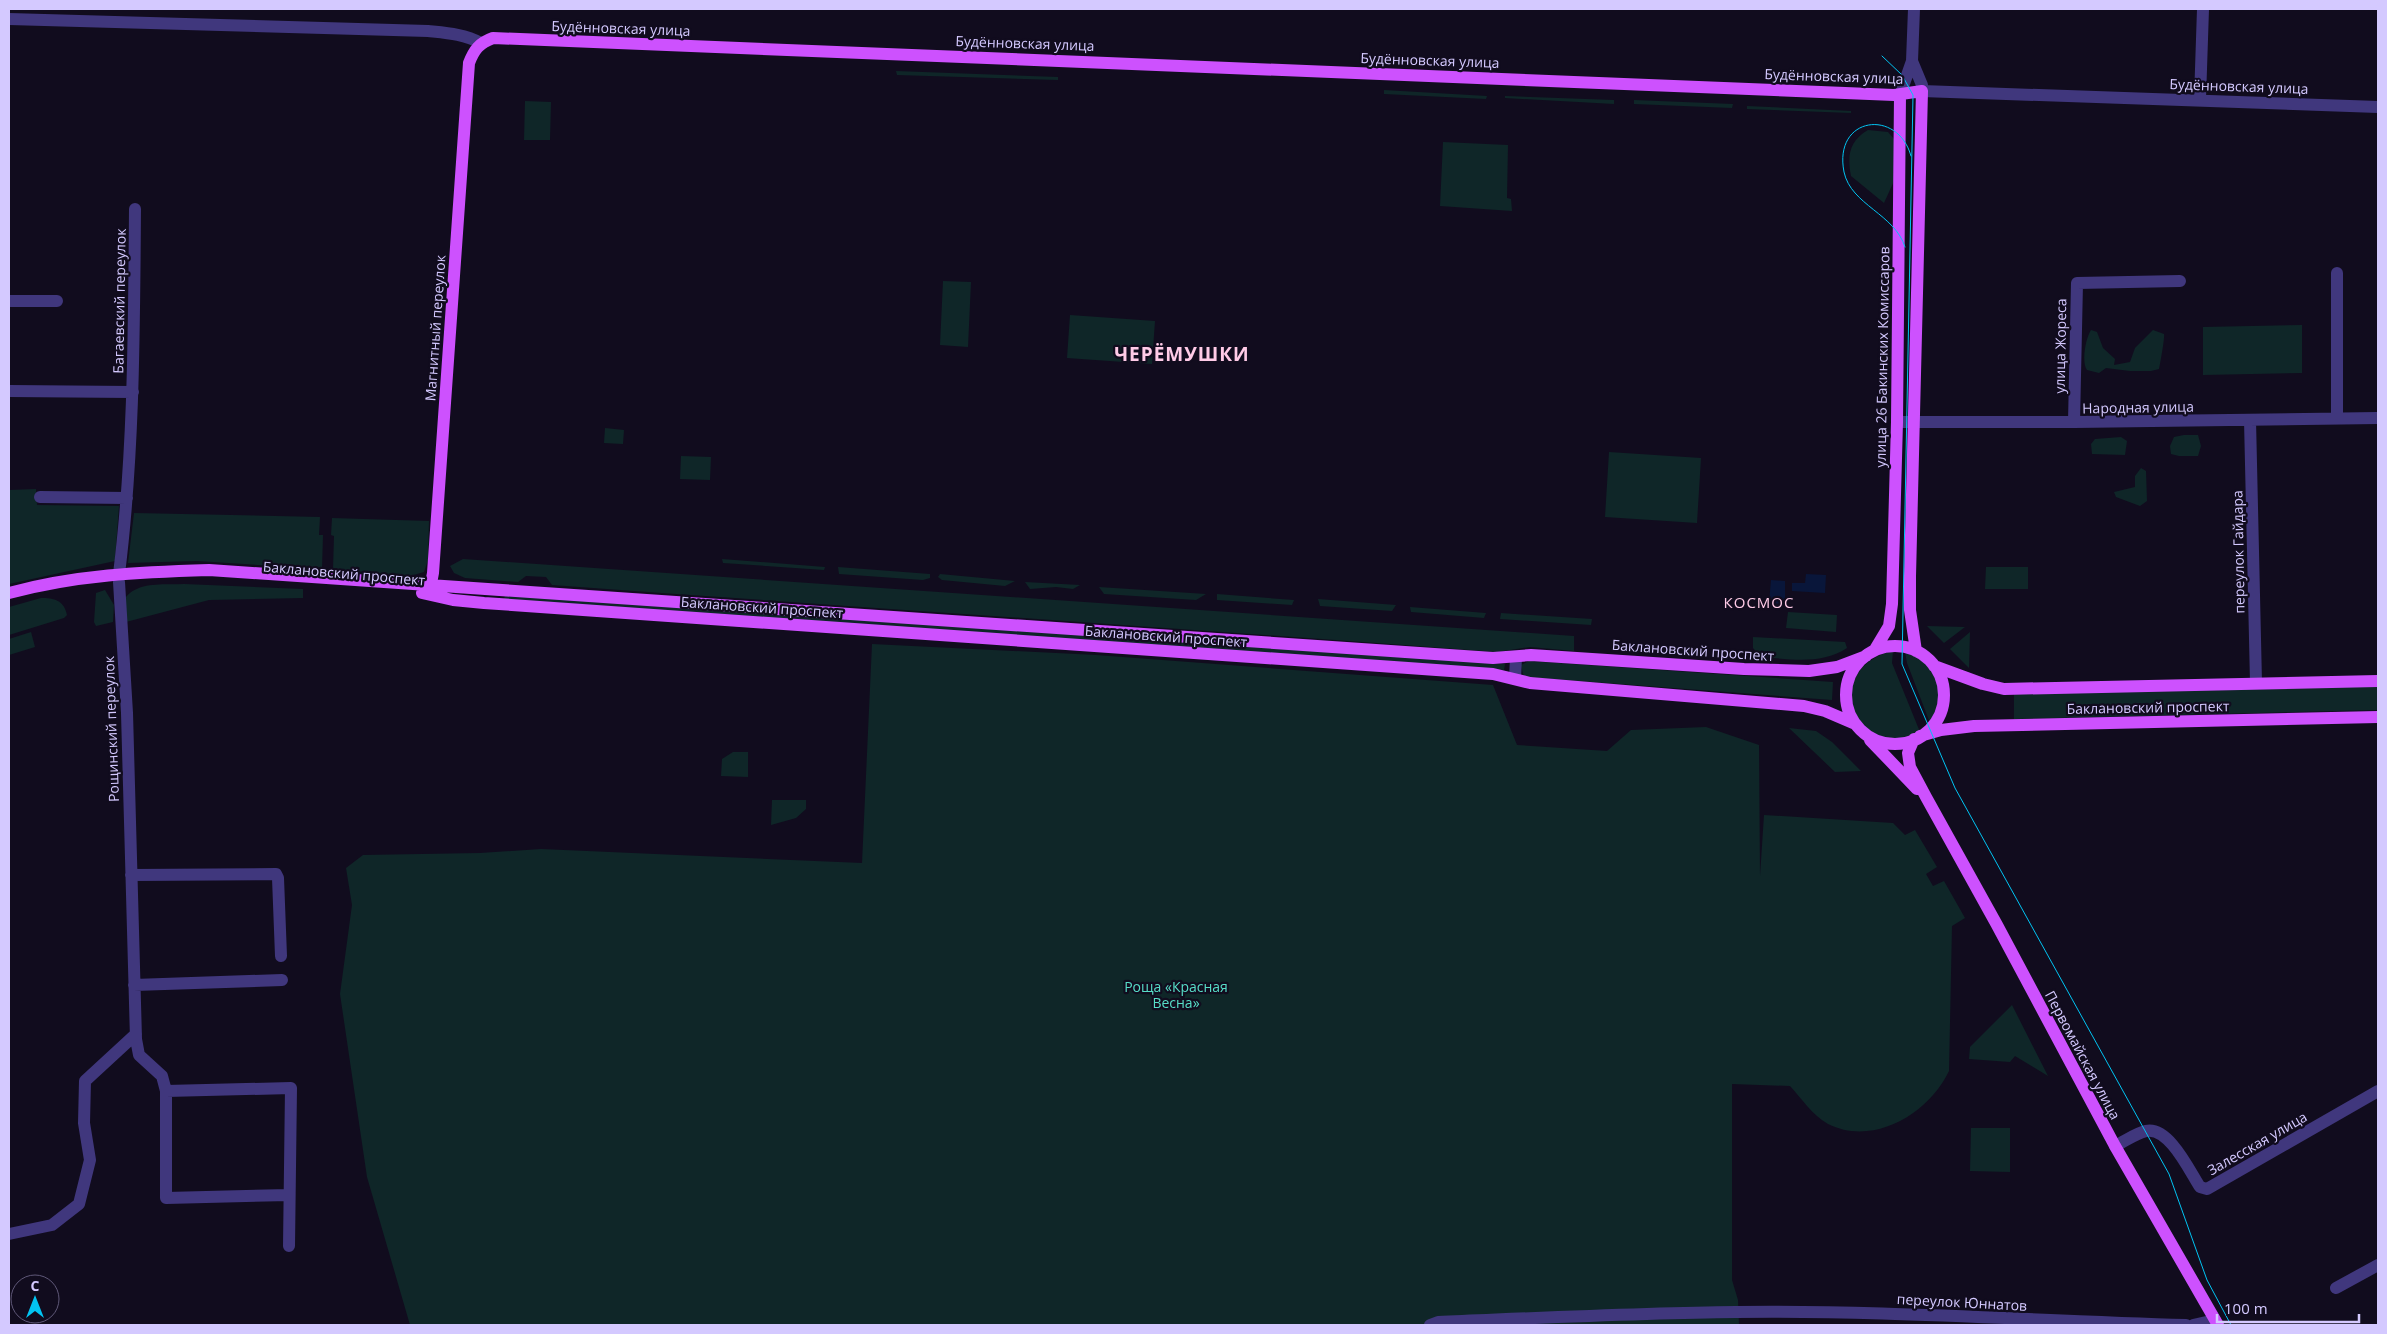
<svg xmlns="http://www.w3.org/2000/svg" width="2387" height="1334" viewBox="0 0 2387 1334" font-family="'Open Sans',sans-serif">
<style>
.green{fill:#0f2628}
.water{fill:#09163a}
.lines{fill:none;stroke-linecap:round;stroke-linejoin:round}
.minor{stroke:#40377d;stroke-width:12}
.major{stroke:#cd51fe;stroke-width:12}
.tram{stroke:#02c4f2;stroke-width:1}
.labels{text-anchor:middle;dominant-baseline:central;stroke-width:4.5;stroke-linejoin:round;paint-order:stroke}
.street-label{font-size:14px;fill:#d4c9ff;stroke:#110c1e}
.park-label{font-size:14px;fill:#57ddc8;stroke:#110c1e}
.neighbourhood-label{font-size:15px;letter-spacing:1px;fill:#ffcbe7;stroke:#110c1e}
.district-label{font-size:19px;font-weight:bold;letter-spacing:1px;fill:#ffcbe7;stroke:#110c1e}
</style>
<rect width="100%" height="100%" fill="#110c1e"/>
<path class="green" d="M896,71L1058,77V80L897,75Z
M1384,90L1487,96L1486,99L1384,94Z
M1505,96L1614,100V104L1505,98Z
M1634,100L1733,104L1732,108L1634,104Z
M525,101L551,102L550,140H524Z
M1747,106L1851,111V113L1747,109Z
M1868,130L1888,132L1894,139V181L1884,203L1851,176C1847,156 1849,141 1868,130Z
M1443,142L1508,145L1507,198L1511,199L1512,211L1440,206Z
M943,281L971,282L968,347L940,345Z
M1070,315L1155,321L1152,364L1067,358Z
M2302,325V373L2203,375V327Z
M2091,330L2097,332L2103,348L2115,359L2114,365L2130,362L2135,348L2153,330L2164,334C2165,337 2160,365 2159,369L2151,371H2130L2106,368L2099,373L2087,370C2081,362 2086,337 2091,330Z
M605,428L624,430L623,444L604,443Z
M2184,435H2198L2201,446L2198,456H2179L2171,454L2170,446L2174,437Z
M2121,437L2127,441L2125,455L2092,454L2091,444L2095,439Z
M1609,452L1701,458L1697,523L1605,517Z
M681,456L711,457L710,480L680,479Z
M2141,468L2146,471L2147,501L2140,506L2116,497L2114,492L2135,487V476Z
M36,489L37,505L119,506L115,561L9,584V490Z
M134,513L320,517L319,535H323L322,569L197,561L128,563Z
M332,518L429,521L428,560L424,572L410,576L333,569L334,536L331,535Z
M463,559L1574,636V651L1530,647L1497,652C1182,628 867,608 552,585L546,577L526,576L518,582L465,578L454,573L450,566Z
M722,559L825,567L824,570L723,563Z
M838,567L930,574V578L923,580L839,574Z
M1986,567H2028V589H1985Z
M940,574L1015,581L1005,586L942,580L938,577Z
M1025,582L1080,585L1073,589L1056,587L1030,589Z
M184,584L303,589V598L209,600L126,622V597C139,581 165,585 184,584Z
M1099,587L1206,594L1196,600L1104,594Z
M105,590L114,605L113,622L96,626L94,622L96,593Z
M1217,594L1294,600L1292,605L1217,600Z
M505,595L1505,664L1504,670L530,601L504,599Z
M41,598C54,598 64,600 67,615L64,618L9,635V607Z
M1318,599L1396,605L1392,611L1320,606Z
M1410,607L1486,613L1484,618L1411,612Z
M1788,612L1837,615L1836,632L1786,628Z
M1501,613L1592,619L1591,625L1500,619Z
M1927,626L1965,627L1944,643Z
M31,632L35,647L9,655V639Z
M1970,632L1969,668L1950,649Z
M1753,637L1845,642L1847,648C1821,665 1791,659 1761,657L1753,648Z
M872,644L1096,655L1493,685L1517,745L1607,751L1631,730L1706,727L1759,745L1760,876L1764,815L1893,823L1905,835L1915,830L1937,867L1926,874L1933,886L1944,881L1965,918L1952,926L1949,1071C1929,1113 1874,1147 1828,1124C1812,1115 1802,1099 1790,1086L1732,1084V1280L1738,1300L1739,1325H410L367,1177L340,994L352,905L346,868L363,855L480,853L541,849L862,863Z
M1893,651L1892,663L1920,732C1852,763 1820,668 1893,651Z
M1905,652C1940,664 1947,693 1930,723L1907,663Z
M1529,661L1833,682L1832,700L1526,677L1523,674L1521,665Z
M2378,686V710L2014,719V692Z
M1789,728L1816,731L1832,742L1861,771L1835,772Z
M733,752H748V777L721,776L722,759Z
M772,800H806V809L796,818L771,825Z
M2012,1005L2048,1076L2015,1056L2010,1062L1969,1059L1970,1047Z
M1971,1128H2010V1172L1970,1171Z"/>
<path class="water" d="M1806,574L1826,575L1825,593L1792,591V583H1805Z
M1771,580L1785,581V604L1769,603Z"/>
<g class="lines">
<path class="minor" d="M9,19L428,31C447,33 464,34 481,43
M1912,61L1922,85V91L2378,107
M1900,95L1912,61L1914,9
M2200,99L2203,9
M2337,273V418
M9,301H57
M9,391L133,392
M2250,420L2256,682
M1897,422H2074L2378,418
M2074,422L2077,283L2180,281
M40,497L127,498
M119,574C134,453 134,331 135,209
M119,582L127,713L136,1039L139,1055L162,1076L166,1091V1198L289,1195
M1515,679L1516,657
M131,875L276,874L278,878L281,956
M134,985L282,980
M166,1091L291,1088L289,1246
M2115,1146C2124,1142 2136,1133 2146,1131C2169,1126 2190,1172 2200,1187L2207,1189L2378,1091
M9,1234L52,1225L79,1204L90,1160L84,1123L85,1081L136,1034
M2336,1288L2378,1265
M1430,1325L1438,1322C1537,1318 1637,1313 1736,1312C1886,1310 2036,1321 2186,1325
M2193,1325L2215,1320"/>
<path class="major" d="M9,593C75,575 141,572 209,570L1493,658L1531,655L1744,669L1809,671L1837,667L1866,656
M422,593L453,600L484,603L1493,674L1530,683L1804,706L1825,711L1853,723
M429,594L433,573L469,63C474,50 479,43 493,38L1894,95L1922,91L1910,576V610L1916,651
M1846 695a49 49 0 1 1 98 0a49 49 0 1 1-98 0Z
M1874,651L1889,626L1892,604L1897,422L1900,95
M1934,666L1983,684L2004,689L2378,681
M1920,736L1941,730L1974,726L2378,717
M1914,739L1908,753L1910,767L1926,797L1997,925L2115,1146L2218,1325
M1870,740L1917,789"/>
<path class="tram" d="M1882,56L1902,75L1913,95L1902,664L1955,788L2169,1174L2207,1280L2231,1325
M1905,247C1895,214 1851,205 1844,172C1833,116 1898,108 1911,156"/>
</g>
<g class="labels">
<g class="street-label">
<text transform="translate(621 28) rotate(2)">Будённовская улица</text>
<text transform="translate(1025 43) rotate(2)">Будённовская улица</text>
<text transform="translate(1430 60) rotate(2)">Будённовская улица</text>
<text transform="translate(1834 76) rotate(2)">Будённовская улица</text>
<text transform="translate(2239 86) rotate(2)">Будённовская улица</text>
<text transform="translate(119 301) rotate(-89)">Багаевский переулок</text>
<text transform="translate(435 328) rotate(-86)">Магнитный переулок</text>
<text transform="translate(2060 346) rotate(-89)">улица Жореса</text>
<text transform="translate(1882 357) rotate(-89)">улица 26 Бакинских Комиссаров</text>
<text transform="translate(2138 407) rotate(-1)">Народная улица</text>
<text transform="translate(2238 552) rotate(-91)">переулок Гайдара</text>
<text transform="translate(344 573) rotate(5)">Баклановский проспект</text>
<text transform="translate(762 607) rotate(4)">Баклановский проспект</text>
<text transform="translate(1166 636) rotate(4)">Баклановский проспект</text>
<text transform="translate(1693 650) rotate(4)">Баклановский проспект</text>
<text transform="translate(2148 707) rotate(-1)">Баклановский проспект</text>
<text transform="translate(111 729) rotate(-92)">Рощинский переулок</text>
<text transform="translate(2083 1055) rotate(62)">Первомайская улица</text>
<text transform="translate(2257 1143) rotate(-30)">Залесская улица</text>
<text transform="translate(1962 1302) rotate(3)">переулок Юннатов</text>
</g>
<g class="park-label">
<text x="1176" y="986">Роща «Красная<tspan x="1176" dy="16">Весна»</tspan></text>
</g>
<g class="neighbourhood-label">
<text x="1759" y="602">КОСМОС</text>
</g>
<g class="district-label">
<text x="1182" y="354">ЧЕРЁМУШКИ</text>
</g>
</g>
<rect width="2387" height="1334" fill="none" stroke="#d4c9ff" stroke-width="20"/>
<g transform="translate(35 1299)"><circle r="24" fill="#110c1e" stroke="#5f5878"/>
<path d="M0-4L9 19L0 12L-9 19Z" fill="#02c4f2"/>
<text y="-8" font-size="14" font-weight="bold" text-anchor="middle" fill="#d4c9ff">С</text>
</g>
<path d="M2217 1314v8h142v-8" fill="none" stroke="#d4c9ff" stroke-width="2.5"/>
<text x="2224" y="1314" font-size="15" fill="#d4c9ff" stroke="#110c1e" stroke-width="4" paint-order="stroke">100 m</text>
</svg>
